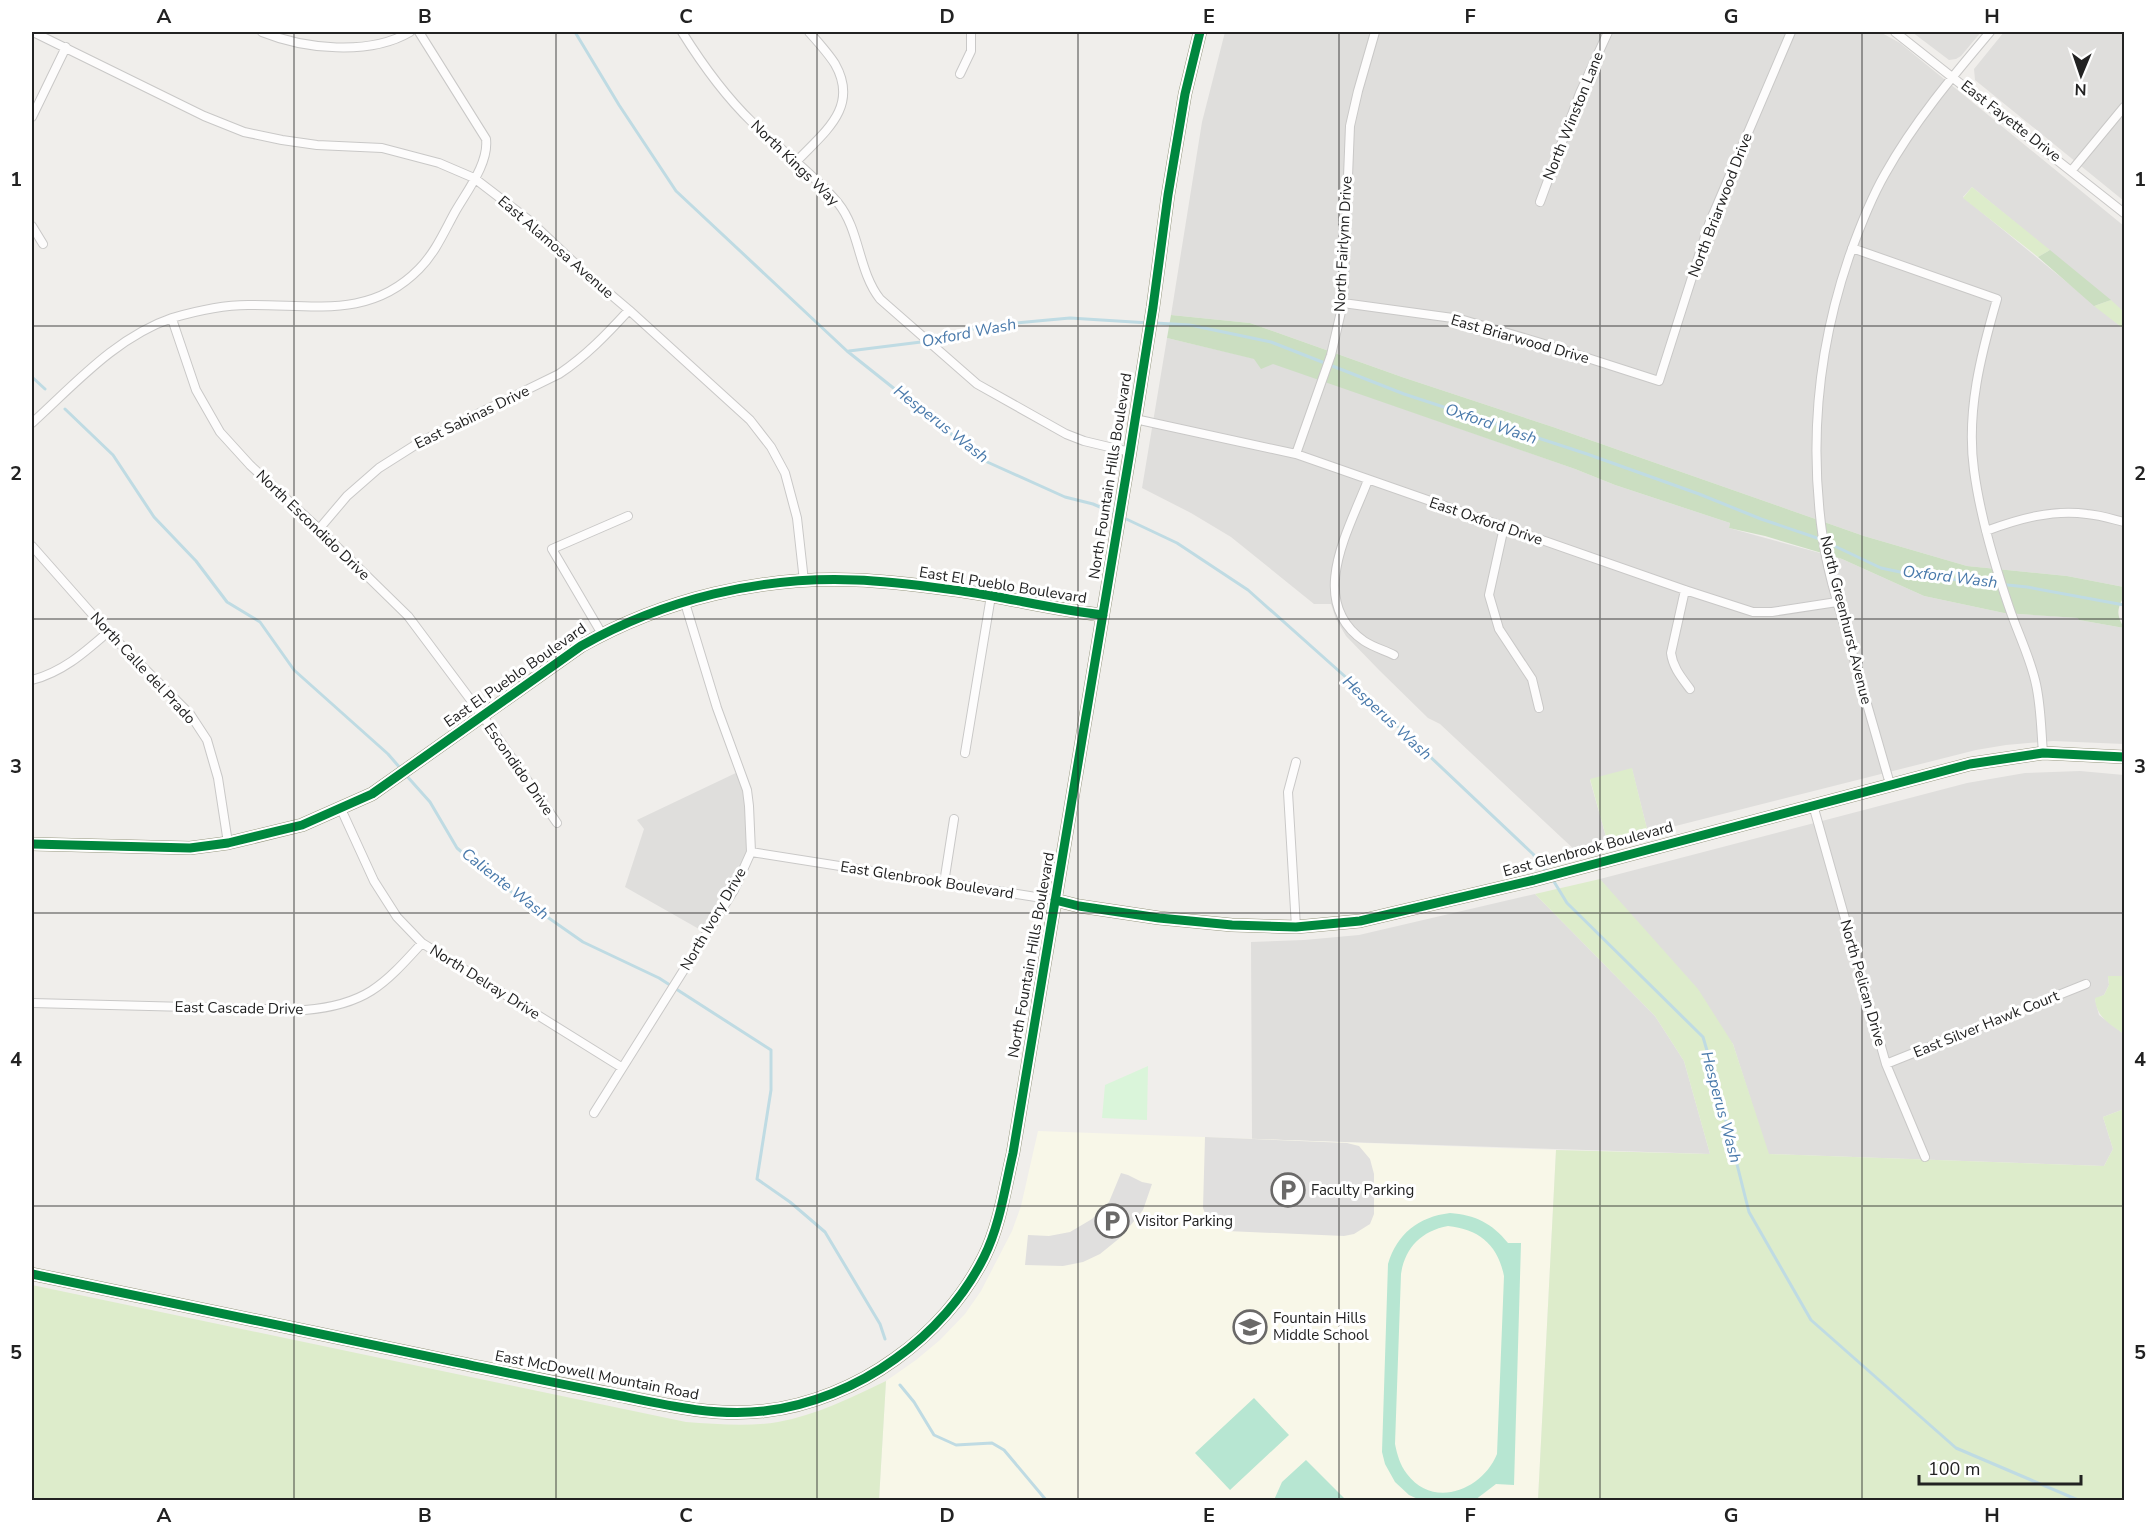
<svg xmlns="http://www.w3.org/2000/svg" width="2156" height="1532" viewBox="0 0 2156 1532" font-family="'Nunito Sans',sans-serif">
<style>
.residential{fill:#dfdedc}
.education{fill:#f8f7e8}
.grass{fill:#ddeccb}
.forest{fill:#cbdec1}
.park{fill:#daf5da}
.pitch{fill:#b7e6d2;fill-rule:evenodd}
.parking{fill:#e0dfde}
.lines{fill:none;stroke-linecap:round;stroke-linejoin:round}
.stream{stroke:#bfdbe3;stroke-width:3}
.street-casing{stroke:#c9c8c7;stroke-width:10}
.secondary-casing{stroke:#999a82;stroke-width:14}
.street{stroke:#fdfcfc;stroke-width:8}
.secondary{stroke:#f4f4ed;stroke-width:12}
.cycleway-casing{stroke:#fff;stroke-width:13}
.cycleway{stroke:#00873e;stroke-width:9}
.grid{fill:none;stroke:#222;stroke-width:1.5;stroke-opacity:0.55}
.labels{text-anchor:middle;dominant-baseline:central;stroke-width:6;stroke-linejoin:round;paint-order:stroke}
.street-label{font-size:15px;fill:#222;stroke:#fff}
.poi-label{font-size:15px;fill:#222;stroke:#fff;text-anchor:start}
.water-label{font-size:16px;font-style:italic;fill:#4a7aab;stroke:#fff}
.neatline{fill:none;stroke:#222;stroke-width:2}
.grid-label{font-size:20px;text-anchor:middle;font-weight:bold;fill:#222}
</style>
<rect width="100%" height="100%" fill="#f0eeeb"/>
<path class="residential" d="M1225,32H1880L1900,43L2124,226V312L1972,187L1963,197L2124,329V587L2067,576L1967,566L1864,536L1553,427L1402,377L1250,323L1171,315L1202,122Z
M1912,32H1981L1961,56L1956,59L1949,60Z
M2004,32H2124V201L1975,80L1974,69Z
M1167,338L1273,363L1575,469L1615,485L1730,523L1729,528L1842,559L1924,596L2004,613L2079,618V620L2124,628V744L2053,741L2006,745L1976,750L1648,833L1632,769L1590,780L1608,844L1578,853L1440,724L1428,718L1379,670L1346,636L1336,619L1331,604H1314L1231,537L1191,513L1142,488Z
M740,771L747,790L751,852L706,933L625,887L644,829L637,820Z
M2080,771L2124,775V976H2108L2109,985L2104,995L2095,999L2099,1015L2124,1034V1109L2103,1117L2113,1149L2104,1166L1768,1154L1733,1044L1600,879L1967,783L2025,773Z
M1535,894L1655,1016L1684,1061L1710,1154L1252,1139L1251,942L1304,940L1359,935Z"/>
<path class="education" d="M1038,1131L1556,1150L1538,1500H879L886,1381L916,1360L940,1340L965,1314L981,1291L1012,1231L1021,1206Z"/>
<path class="grass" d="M1972,187L2050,250L2038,257L1963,198Z
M2111,300L2124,312V329L2094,306Z
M1632,768L1648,833L1608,844L1590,779Z
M1600,879L1698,989L1733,1044L1769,1154L2104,1166L2113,1149L2103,1117L2124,1109V1500H1538L1556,1150L1710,1154L1684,1061L1655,1016L1535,894Z
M2108,976H2124V1034C2110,1024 2096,1017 2095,998L2104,995L2109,985Z
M32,1285L686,1422C716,1424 748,1427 778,1422C816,1415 851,1398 886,1381L879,1500H32Z"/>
<path class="forest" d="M2050,250L2111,300L2094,306L2038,257Z
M1171,315L1250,323L1402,377L1553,427L1864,536L1967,566L2067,576L2124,587V599L2122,600C2116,612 2118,617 2124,628L2079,620L2078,618L2004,613L1924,596L1842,559L1765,536L1729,528L1730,523L1615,485L1575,469L1273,364L1261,369L1254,359L1167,338Z"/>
<path class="park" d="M1148,1066L1147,1120L1102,1118L1105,1085Z"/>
<path class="pitch" d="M1450,1213C1475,1215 1492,1223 1508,1243H1521L1514,1485L1496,1484L1475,1500H1420L1409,1495L1395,1482L1385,1464L1382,1452L1388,1264C1397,1234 1418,1217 1450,1213ZM1448,1226C1479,1229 1498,1245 1504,1276L1497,1454C1483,1489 1434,1510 1407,1474C1400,1465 1397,1454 1395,1444L1401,1274C1405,1248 1421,1231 1448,1226Z
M1254,1398L1289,1435L1230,1490L1195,1453Z
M1306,1460L1346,1500H1274L1282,1482Z"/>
<path class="parking" d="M1205,1137L1347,1143L1359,1146L1370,1159L1374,1174V1214L1370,1224L1354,1234L1344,1236L1227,1231L1213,1226L1208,1221L1203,1208Z
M1121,1173L1128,1175L1142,1182L1152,1184L1143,1210L1121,1237L1100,1254L1083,1262L1063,1266L1025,1265L1028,1235L1049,1236L1070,1232L1092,1219L1109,1202Z"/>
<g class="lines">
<path class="stream" d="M575,32L619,105L676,191L847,351L985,461L1065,497L1093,504L1116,514
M1155,323L1190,325L1271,342L1404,394L1587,454L1699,494L1761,519L1820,539
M849,351L929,341L984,326L1048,320L1070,318L1149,323
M32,377L45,389
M65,409L113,455L154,517L196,561L227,602L260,622L294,670L388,754L401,769
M1122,517L1177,543L1248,590L1349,680L1533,854L1547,872
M1826,542L1881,568L1919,576L2027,587L2124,605
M405,774L430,802L457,848L493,879L583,942L659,978L771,1050V1090L757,1179L790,1202L825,1232L880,1324L885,1339
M1553,880L1567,903L1703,1037L1716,1081L1749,1212L1811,1320L1956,1448L2078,1500
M900,1385L914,1402L934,1435L956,1445L992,1443L1004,1450L1046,1500"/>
<g class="street-casing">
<path id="street" d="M33,32L204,116L244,132L282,140L317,145L382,148L439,163L474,178L530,221L583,271L629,310L750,420L771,447L785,473L797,518L804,581
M262,32C304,49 369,56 410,32
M682,32C702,64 724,95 752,122C780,150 813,173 838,203C860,230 858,271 880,299L977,384L1066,434L1084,441L1130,452
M1895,32L2124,213
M960,74L971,51V32
M32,117L66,47
M796,162C823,133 860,108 835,64C828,53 818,42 809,32
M2072,170L2124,107
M1540,202L1580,93L1608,32
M32,226L43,244
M1852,248L1997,299C1981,354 1966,412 1974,470C1980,516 1994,563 2009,607C2017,631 2029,655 2035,680C2041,703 2041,729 2043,753
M1343,303L1460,319L1541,343L1659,381L1709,224L1791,32
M172,319L196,390L220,432L250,465L319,529L408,616L482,715L557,823
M1135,419L1296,454L1685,590L1753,612H1772L1837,602
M32,423C74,385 116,337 172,318C196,311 223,305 248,305C311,304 369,320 419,269C435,253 444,232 455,212C467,191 489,163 486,139L419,32
M1296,454L1331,355L1343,303L1350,126L1358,91L1375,32
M1368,480C1349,530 1306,601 1364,641C1373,647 1384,650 1394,655
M1504,527L1489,595L1499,629L1532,679L1539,708
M319,529L347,496L379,468L420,442L559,374C586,356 607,334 629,310
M1986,531C2018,519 2053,509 2087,514C2100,515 2112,519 2124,522
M32,546L108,632L190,714L207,740L218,778L228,843
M1685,590L1671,653C1673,668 1682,678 1690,689
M602,634L552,549L628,516
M32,680C63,672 85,652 108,632
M965,753L991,596
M1296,762L1288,792L1296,927
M1890,784C1877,738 1863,691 1850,645C1840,610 1828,575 1823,539C1809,444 1818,348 1849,257C1859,229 1870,200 1885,174C1914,122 1952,77 1990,32
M1813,805L1886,1064L1925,1157
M341,809L374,881L397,917L422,943L621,1067
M751,852L1055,900
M944,883L954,819
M32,1003L305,1010C365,1005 383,986 422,943
M1886,1064L2086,984
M594,1113L734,890L751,852L749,806L747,790L717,708L685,603"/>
</g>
<g class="secondary-casing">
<path id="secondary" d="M32,844L190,848L228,843L302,825L372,794L581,646C664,599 761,576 856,580C893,581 931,587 969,592C1014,599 1058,610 1103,615
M1055,900L1079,906L1159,918L1232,925L1296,927L1360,921L1534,880L1970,764L2043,753L2124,757
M32,1274C173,1304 314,1334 455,1362C508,1373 560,1384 612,1394C661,1404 713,1417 764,1411C810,1406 858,1386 895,1359C932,1333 964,1297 984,1257C1000,1225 1005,1187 1013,1153L1130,452L1153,307L1168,195L1185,94L1200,32"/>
</g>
<use href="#street" class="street"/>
<use href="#secondary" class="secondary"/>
<g class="cycleway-casing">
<path id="cycleway" d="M32,844L190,848L228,843L302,825L372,794L581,646C664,599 761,576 856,580C893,581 931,587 969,592C1014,599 1058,610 1103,615
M1055,900L1079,906L1159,918L1232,925L1296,927L1360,921L1534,880L1970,764L2043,753L2124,757
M32,1274C173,1304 314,1334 455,1362C508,1373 560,1384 612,1394C661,1404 713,1417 764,1411C810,1406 858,1386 895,1359C932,1333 964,1297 984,1257C1000,1225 1005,1187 1013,1153L1130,452L1153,307L1168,195L1185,94L1200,32"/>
</g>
<use href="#cycleway" class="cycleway"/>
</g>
<path class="grid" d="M294,32V1500M556,32V1500M817,32V1500M1078,32V1500M1339,32V1500M1600,32V1500M1862,32V1500M32,326H2124M32,619H2124M32,913H2124M32,1206H2124"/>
<defs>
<g id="parking-ring" transform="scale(1.725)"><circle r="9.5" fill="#fff" stroke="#6a6968" stroke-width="1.5"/><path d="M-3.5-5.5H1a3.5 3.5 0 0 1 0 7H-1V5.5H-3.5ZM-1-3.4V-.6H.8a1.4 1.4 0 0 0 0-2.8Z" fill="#6a6968"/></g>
<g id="school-ring" transform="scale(1.725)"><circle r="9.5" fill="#fff" stroke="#6a6968" stroke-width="1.5"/><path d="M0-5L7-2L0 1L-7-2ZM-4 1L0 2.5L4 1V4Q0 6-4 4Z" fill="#6a6968"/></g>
</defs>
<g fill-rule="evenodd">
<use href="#parking-ring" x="1288" y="1190"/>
<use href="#parking-ring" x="1112" y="1221"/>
<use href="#school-ring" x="1250" y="1327"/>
</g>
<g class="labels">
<g class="street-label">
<text transform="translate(1573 116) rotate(-68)">North Winston Lane</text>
<text transform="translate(2011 121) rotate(38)">East Fayette Drive</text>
<text transform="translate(795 163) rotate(44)">North Kings Way</text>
<text transform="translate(1720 205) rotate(-69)">North Briarwood Drive</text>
<text transform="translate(1343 244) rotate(-87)">North Fairlynn Drive</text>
<text transform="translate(556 247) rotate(41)">East Alamosa Avenue</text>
<text transform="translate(1520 339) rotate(16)">East Briarwood Drive</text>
<text transform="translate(472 417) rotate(-26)">East Sabinas Drive</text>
<text transform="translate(1110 476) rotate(-81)">North Fountain Hills Boulevard</text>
<text transform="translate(1486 521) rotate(19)">East Oxford Drive</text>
<text transform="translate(313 525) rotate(44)">North Escondido Drive</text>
<text transform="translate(1003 585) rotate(9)">East El Pueblo Boulevard</text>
<text transform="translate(1846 620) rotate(76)">North Greenhurst Avenue</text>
<text transform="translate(143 668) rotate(47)">North Calle del Prado</text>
<text transform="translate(515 675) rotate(-35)">East El Pueblo Boulevard</text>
<text transform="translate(519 769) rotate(55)">Escondido Drive</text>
<text transform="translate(1588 849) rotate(-15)">East Glenbrook Boulevard</text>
<text transform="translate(927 880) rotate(9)">East Glenbrook Boulevard</text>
<text transform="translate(713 919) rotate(-60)">North Ivory Drive</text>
<text transform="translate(1031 955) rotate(-80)">North Fountain Hills Boulevard</text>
<text transform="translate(485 982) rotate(32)">North Delray Drive</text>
<text transform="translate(1863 983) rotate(74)">North Pelican Drive</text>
<text transform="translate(239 1008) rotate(1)">East Cascade Drive</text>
<text transform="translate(1986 1024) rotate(-22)">East Silver Hawk Court</text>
<text transform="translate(597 1375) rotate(11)">East McDowell Mountain Road</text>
</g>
<g class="poi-label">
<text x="1311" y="1190">Faculty Parking</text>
<text x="1135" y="1221">Visitor Parking</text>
<text x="1273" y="1318">Fountain Hills<tspan x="1273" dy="17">Middle School</tspan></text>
</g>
<g class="water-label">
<text transform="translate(969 333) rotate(-11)">Oxford Wash</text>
<text transform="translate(941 424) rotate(38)">Hesperus Wash</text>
<text transform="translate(1491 424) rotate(19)">Oxford Wash</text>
<text transform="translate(1950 577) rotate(7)">Oxford Wash</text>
<text transform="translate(1387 718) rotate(43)">Hesperus Wash</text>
<text transform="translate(505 884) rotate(38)">Caliente Wash</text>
<text transform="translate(1721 1107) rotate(75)">Hesperus Wash</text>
</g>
</g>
<rect width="2156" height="1532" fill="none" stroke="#ffffff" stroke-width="66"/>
<g transform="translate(2081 75) rotate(182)" stroke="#ffffff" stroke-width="4.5" paint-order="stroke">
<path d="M0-4.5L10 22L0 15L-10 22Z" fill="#222222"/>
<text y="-9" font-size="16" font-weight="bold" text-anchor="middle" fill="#222222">N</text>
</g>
<path d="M1919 1475v9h162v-9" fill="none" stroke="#222222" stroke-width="3"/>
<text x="1928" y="1475" font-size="18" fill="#222222" stroke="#ffffff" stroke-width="4.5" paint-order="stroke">100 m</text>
<rect x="33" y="33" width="2090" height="1466" class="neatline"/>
<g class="grid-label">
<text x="164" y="23">A</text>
<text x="425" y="23">B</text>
<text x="686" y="23">C</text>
<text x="947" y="23">D</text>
<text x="1209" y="23">E</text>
<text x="1470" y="23">F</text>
<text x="1731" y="23">G</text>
<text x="1992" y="23">H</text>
<text x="16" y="186">1</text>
<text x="2140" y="186">1</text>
<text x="16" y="480">2</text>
<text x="2140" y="480">2</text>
<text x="16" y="773">3</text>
<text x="2140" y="773">3</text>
<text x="16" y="1066">4</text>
<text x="2140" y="1066">4</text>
<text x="16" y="1359">5</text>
<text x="2140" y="1359">5</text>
<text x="164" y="1522">A</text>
<text x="425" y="1522">B</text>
<text x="686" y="1522">C</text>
<text x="947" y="1522">D</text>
<text x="1209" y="1522">E</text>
<text x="1470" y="1522">F</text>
<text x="1731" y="1522">G</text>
<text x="1992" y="1522">H</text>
</g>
</svg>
